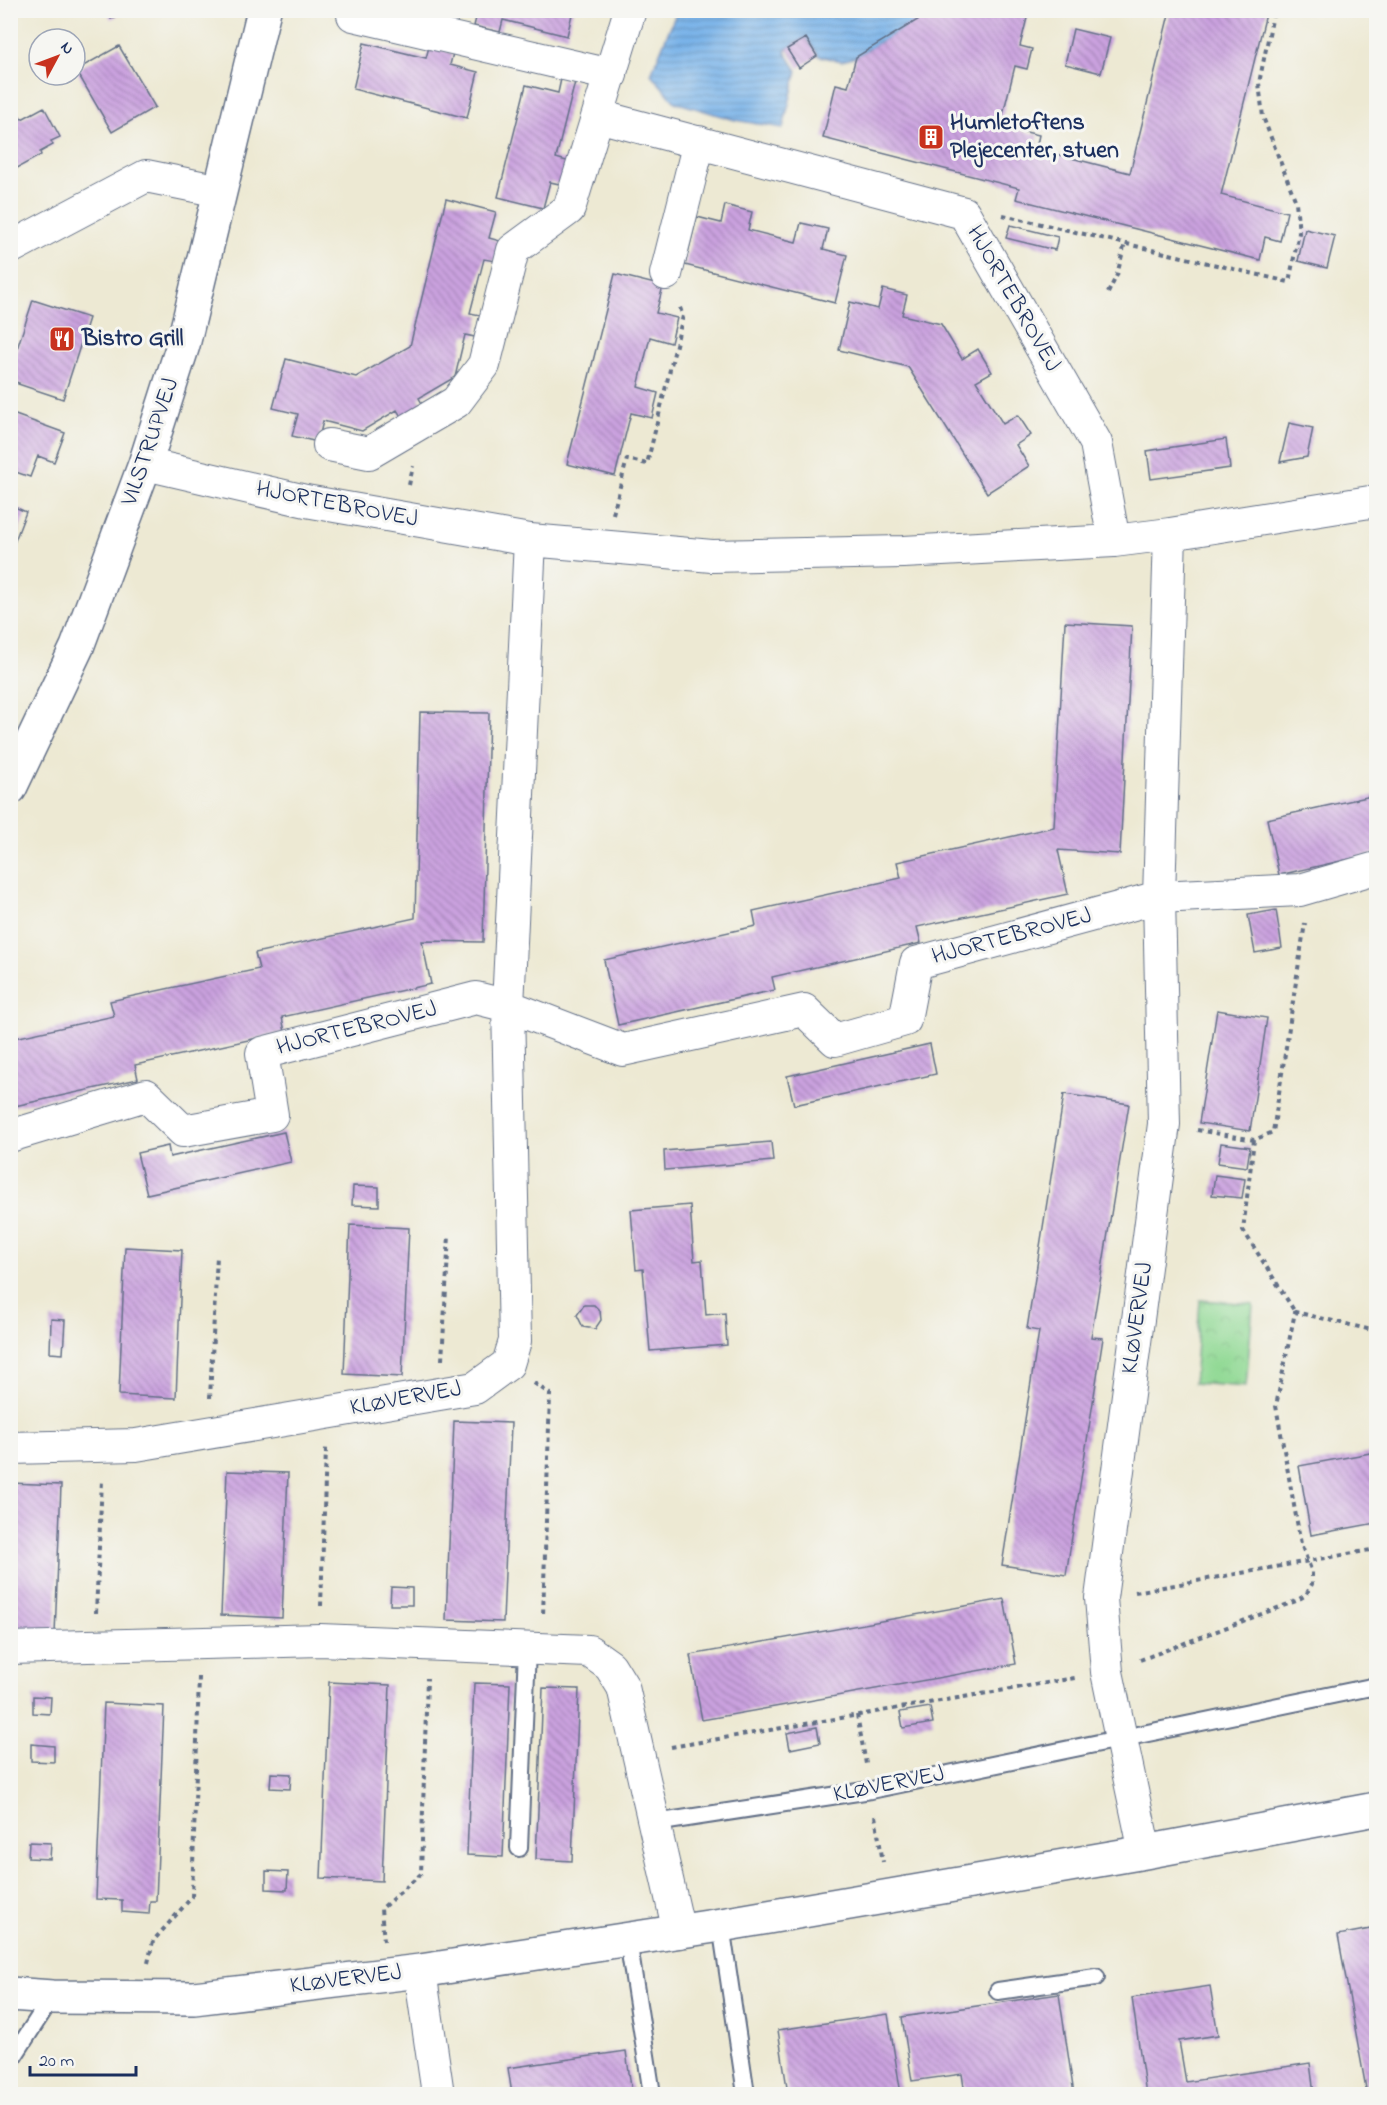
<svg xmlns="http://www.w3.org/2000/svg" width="1387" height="2105" viewBox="0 0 1387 2105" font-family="'Indie Flower',sans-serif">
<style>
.park{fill:url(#park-crowns);stroke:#568479;stroke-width:1.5}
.water{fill:url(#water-rules);stroke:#4a70a4;stroke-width:1.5}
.building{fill:url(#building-back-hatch)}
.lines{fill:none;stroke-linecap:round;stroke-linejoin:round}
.service-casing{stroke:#647087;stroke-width:20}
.minor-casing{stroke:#647087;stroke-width:34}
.tertiary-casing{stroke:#647087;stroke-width:36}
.path{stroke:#647087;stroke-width:4;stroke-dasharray:4.5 4.5;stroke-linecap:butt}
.service{stroke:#fff;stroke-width:16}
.minor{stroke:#fff;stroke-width:32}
.tertiary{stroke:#fff;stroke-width:33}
.labels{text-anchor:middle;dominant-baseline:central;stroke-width:6;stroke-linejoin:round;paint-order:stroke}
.poi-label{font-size:24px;font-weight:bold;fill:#1b2f5e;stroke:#f6f6f2;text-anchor:start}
.street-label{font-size:24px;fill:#1b2f5e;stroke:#f6f6f2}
</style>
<defs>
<pattern id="park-crowns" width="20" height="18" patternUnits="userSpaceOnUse" patternTransform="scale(1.5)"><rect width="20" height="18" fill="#91d994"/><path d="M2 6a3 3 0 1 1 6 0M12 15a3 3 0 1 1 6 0" fill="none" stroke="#7cbb82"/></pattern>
<pattern id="water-rules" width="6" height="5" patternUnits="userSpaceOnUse" patternTransform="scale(1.5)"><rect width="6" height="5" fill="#78b2e9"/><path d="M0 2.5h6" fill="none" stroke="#6291c0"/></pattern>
<pattern id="building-back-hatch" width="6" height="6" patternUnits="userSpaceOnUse" patternTransform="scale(1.5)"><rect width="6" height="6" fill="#cba2df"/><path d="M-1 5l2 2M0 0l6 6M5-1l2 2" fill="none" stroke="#a484b8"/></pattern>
</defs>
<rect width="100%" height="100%" fill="#f6f6f2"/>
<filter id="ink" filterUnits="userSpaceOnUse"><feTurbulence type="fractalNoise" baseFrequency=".0167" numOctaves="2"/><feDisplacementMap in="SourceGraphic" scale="12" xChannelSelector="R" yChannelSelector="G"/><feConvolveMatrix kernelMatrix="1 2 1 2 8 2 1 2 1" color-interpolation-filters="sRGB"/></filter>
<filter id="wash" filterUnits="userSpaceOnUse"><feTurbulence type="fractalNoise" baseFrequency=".008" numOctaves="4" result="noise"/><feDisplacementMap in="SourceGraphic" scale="24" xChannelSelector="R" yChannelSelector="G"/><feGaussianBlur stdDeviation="1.35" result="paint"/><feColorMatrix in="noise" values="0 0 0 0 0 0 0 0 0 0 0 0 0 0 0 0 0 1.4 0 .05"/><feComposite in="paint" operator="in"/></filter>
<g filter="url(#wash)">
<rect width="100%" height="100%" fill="#ede9d3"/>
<path class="park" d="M1200,1300L1253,1304L1246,1387L1194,1383Z"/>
<path class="water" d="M677,11H934L856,57L842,61L819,56L806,37L786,49L785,52L797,71L783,128L735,120L675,102L651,74Z"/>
<g id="blocks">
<path class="building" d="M107,10H128L111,19Z
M467,10H573L567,36L503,20L500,32L474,26L477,14Z
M934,10H948L971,16L972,10H1029L1020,46L1032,49L1027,69L1015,66L1000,126L1039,135L1036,149L1130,173L1170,10H1267L1221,195L1287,212L1280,241L1265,237L1260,260L1016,199L1019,188L823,138L836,84L848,87L856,57Z
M1073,29L1110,38L1101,73L1065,64Z
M806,38L817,56L799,68L787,49Z
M364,43L426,58L429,47L453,53L450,65L478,72L467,118L353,89Z
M119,46L155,107L112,132L76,70Z
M561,79L575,82L556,158L570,162L564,185L550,182L543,208L498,197L526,85L558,93Z
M44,107L60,137L51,141L53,145L40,152L41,155L10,172V120L19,115L22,119Z
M446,199L496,212L489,238L500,241L495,261L484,259L470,313L480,315L475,337L465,335L455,377L419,398L425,409L404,421L397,410L362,431L323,421L318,442L292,436L298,414L273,408L286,359L356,377L410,346Z
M725,205L752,212L748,230L796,242L801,223L828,229L823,249L847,255L835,303L685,265L697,217L721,223Z
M1010,225L1058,237L1055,250L1006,238Z
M1305,229L1335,236L1327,268L1298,261Z
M615,274L663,286L656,313L677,318L671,343L650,337L638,387L658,393L652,418L631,413L615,476L567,464Z
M883,289L907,295L902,315L941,324L962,359L978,349L992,372L976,381L1003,424L1018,415L1031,435L1016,445L1029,466L987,493L908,367L839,350L850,302L878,309Z
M33,300L89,318L63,399L18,384L19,383L10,380V370Z
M10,413L65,433L54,462L38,456L30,477L10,470Z
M1289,423L1313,428L1307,457L1280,462Z
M1226,439L1230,468L1151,479L1147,451Z
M10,505L26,512L11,551H10Z
M1065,622L1132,626L1120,854L1058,850L1068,894L917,927L921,943L772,977L775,990L618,1025L604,960L756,926L753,911L901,878L897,862L1054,827Z
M420,712L489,713L483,942L422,941L431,984L282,1017L285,1032L135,1065L138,1079L10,1107V1039L114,1016L110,1001L259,969L255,953L415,918Z
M1376,795V853L1279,875L1267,819Z
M1276,910L1282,948L1255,953L1248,915Z
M1217,1010L1267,1018L1250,1131L1199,1123Z
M930,1044L936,1074L794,1105L787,1076Z
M1064,1094L1129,1104L1091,1337L1103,1338L1066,1575L1002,1565L1039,1331L1027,1329Z
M284,1132L291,1162L147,1194L137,1153L168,1146L170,1157Z
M771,1142L773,1161L665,1170L664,1151Z
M1221,1143L1250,1147L1247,1167L1218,1163Z
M1215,1175L1245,1179L1242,1198L1212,1195Z
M353,1186L379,1187V1206L352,1205Z
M690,1205L694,1261L702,1260L706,1315L725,1313L727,1345L650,1351L643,1269L636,1270L631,1210Z
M350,1225L409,1228L402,1377L344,1374Z
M125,1247L182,1250L176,1398L119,1395Z
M584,1305H594L600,1311L601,1320L595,1329L583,1327L577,1315Z
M51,1319L65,1320L63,1354L50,1353Z
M454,1421L511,1423L503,1622L446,1620Z
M1376,1452V1523L1311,1535L1299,1466Z
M227,1471L288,1473L282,1618L221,1615Z
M10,1483L61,1485L55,1634L10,1632Z
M391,1587L412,1588V1605H390Z
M1004,1599L1016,1664L702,1720L690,1655Z
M329,1682L390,1685L382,1881L321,1878Z
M474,1683L510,1684L503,1857L467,1855Z
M543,1688L579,1689L572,1861L536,1859Z
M33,1696L51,1697L50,1714L33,1713Z
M104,1703L164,1706L156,1901H150L149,1914L122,1912V1900L96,1899Z
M930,1707L933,1723L903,1728L900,1712Z
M817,1727L820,1743L790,1749L787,1733Z
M31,1744L54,1746V1762L31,1761Z
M271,1773L291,1774L290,1789L270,1788Z
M29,1842L51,1843L50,1859L28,1858Z
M266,1871L288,1872L287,1890L266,1889Z
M1376,1928V2094H1367L1338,1935Z
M1210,1986L1218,2035L1179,2041L1186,2082L1310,2063L1314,2094H1146L1132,1998Z
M1059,1994L1074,2094H965L962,2074L912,2081L902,2017Z
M888,2014L901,2094H788L778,2030Z
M626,2051L632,2094H512L508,2068Z"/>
</g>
</g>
<g filter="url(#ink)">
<use href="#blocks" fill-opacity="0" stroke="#647087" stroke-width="1.5"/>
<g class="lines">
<g class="service-casing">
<path id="service" d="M655,1823L871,1790L1376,1686
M519,1848L527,1649
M721,1925L746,2094
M628,1940L652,2094
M998,1991L1096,1977
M10,2062L52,1997"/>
</g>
<g class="minor-casing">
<path id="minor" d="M353,15L611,75
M598,116L964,213L1096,443L1114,541
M10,248L146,176L220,191
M666,274L699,142
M329,445L369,453L456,402L484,365L513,250L569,209L630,10
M145,464L306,501L530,540L712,556L903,552L1114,541L1170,534L1376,501
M10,1136L146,1095L183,1131L272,1115L262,1053L476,998L508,1006L623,1050L804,1010L835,1040L905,1020L916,963L1159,897L1300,890L1376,868
M10,1448L136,1445L475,1388L508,1364L515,1341L508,1006L530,540
M10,1648L320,1640L589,1651L610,1666L623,1687L679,1932
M1145,1852L1107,1672L1101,1598L1164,1124L1159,897L1170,534
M420,1971L438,2094"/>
</g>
<g class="tertiary-casing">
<path id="tertiary" d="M10,788L77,647L145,464L183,345L264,10
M10,1994L52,1997L194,1998L420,1971L721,1925L1145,1852L1376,1809"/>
</g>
<path class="path" d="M1003,215L1289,282L1299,233L1296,202L1263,117L1259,83L1274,10
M1108,293L1117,275L1125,243
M409,485L413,466
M613,514L627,459L647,464L683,316L679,305
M1197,1130L1254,1140L1273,1132L1305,923
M1254,1140L1243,1230L1295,1312
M442,1360L449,1235
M534,1383L550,1394L543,1616
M210,1398L217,1255
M1135,1592L1376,1549
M321,1606L326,1448
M96,1613L102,1480
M1140,1660L1296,1601L1306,1595L1312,1584V1572L1301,1544L1276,1406L1295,1312L1376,1331
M857,1715L866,1764
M671,1747L1075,1678
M875,1816L883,1862
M384,1941L381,1909L421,1874L427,1678
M148,1963L153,1941L192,1897L199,1677"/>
<use href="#service" class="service"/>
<use href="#minor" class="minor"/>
<use href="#tertiary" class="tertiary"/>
</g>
</g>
<defs>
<g id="building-square" transform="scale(1.35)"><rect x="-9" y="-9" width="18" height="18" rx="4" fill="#c8321e" stroke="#f6f6f2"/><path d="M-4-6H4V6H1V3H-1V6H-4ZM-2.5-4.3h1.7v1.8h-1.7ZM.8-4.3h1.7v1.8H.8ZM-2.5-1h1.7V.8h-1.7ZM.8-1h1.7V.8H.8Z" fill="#fff"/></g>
<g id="restaurant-square" transform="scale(1.35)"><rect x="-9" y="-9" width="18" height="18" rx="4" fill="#c8321e" stroke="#f6f6f2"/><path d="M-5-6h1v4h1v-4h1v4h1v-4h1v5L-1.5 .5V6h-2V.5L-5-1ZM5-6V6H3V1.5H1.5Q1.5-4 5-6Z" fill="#fff"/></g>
</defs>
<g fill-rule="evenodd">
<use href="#building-square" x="931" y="137"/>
<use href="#restaurant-square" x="62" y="339"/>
</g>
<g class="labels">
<g class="poi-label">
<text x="950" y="123">Humletoftens<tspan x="950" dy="28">Plejecenter, stuen</tspan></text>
<text x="82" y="339">Bistro Grill</text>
</g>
<g class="street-label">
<text transform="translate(1013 299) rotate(60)">HJORTEBROVEJ</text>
<text transform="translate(151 442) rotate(-71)">VILSTRUPVEJ</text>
<text transform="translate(337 505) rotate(11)">HJORTEBROVEJ</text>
<text transform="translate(1012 937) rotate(-15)">HJORTEBROVEJ</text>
<text transform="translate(357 1029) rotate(-14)">HJORTEBROVEJ</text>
<text transform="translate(1138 1318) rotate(-82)">KLØVERVEJ</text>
<text transform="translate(406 1399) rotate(-10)">KLØVERVEJ</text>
<text transform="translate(889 1785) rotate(-11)">KLØVERVEJ</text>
<text transform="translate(346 1980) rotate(-7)">KLØVERVEJ</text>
</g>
</g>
<rect width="1387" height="2105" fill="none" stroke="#f6f6f2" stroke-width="36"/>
<g transform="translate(57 57) rotate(49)"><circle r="28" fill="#f6f6f2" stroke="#9ea6b7" stroke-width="1.5"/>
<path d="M0-4.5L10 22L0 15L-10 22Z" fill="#c8321e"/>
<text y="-9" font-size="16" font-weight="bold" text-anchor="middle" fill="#1b2f5e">N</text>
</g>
<path d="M30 2066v9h106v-9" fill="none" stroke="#1b2f5e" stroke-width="3"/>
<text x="39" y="2066" font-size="18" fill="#1b2f5e" stroke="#f6f6f2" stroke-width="4.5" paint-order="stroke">20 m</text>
</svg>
